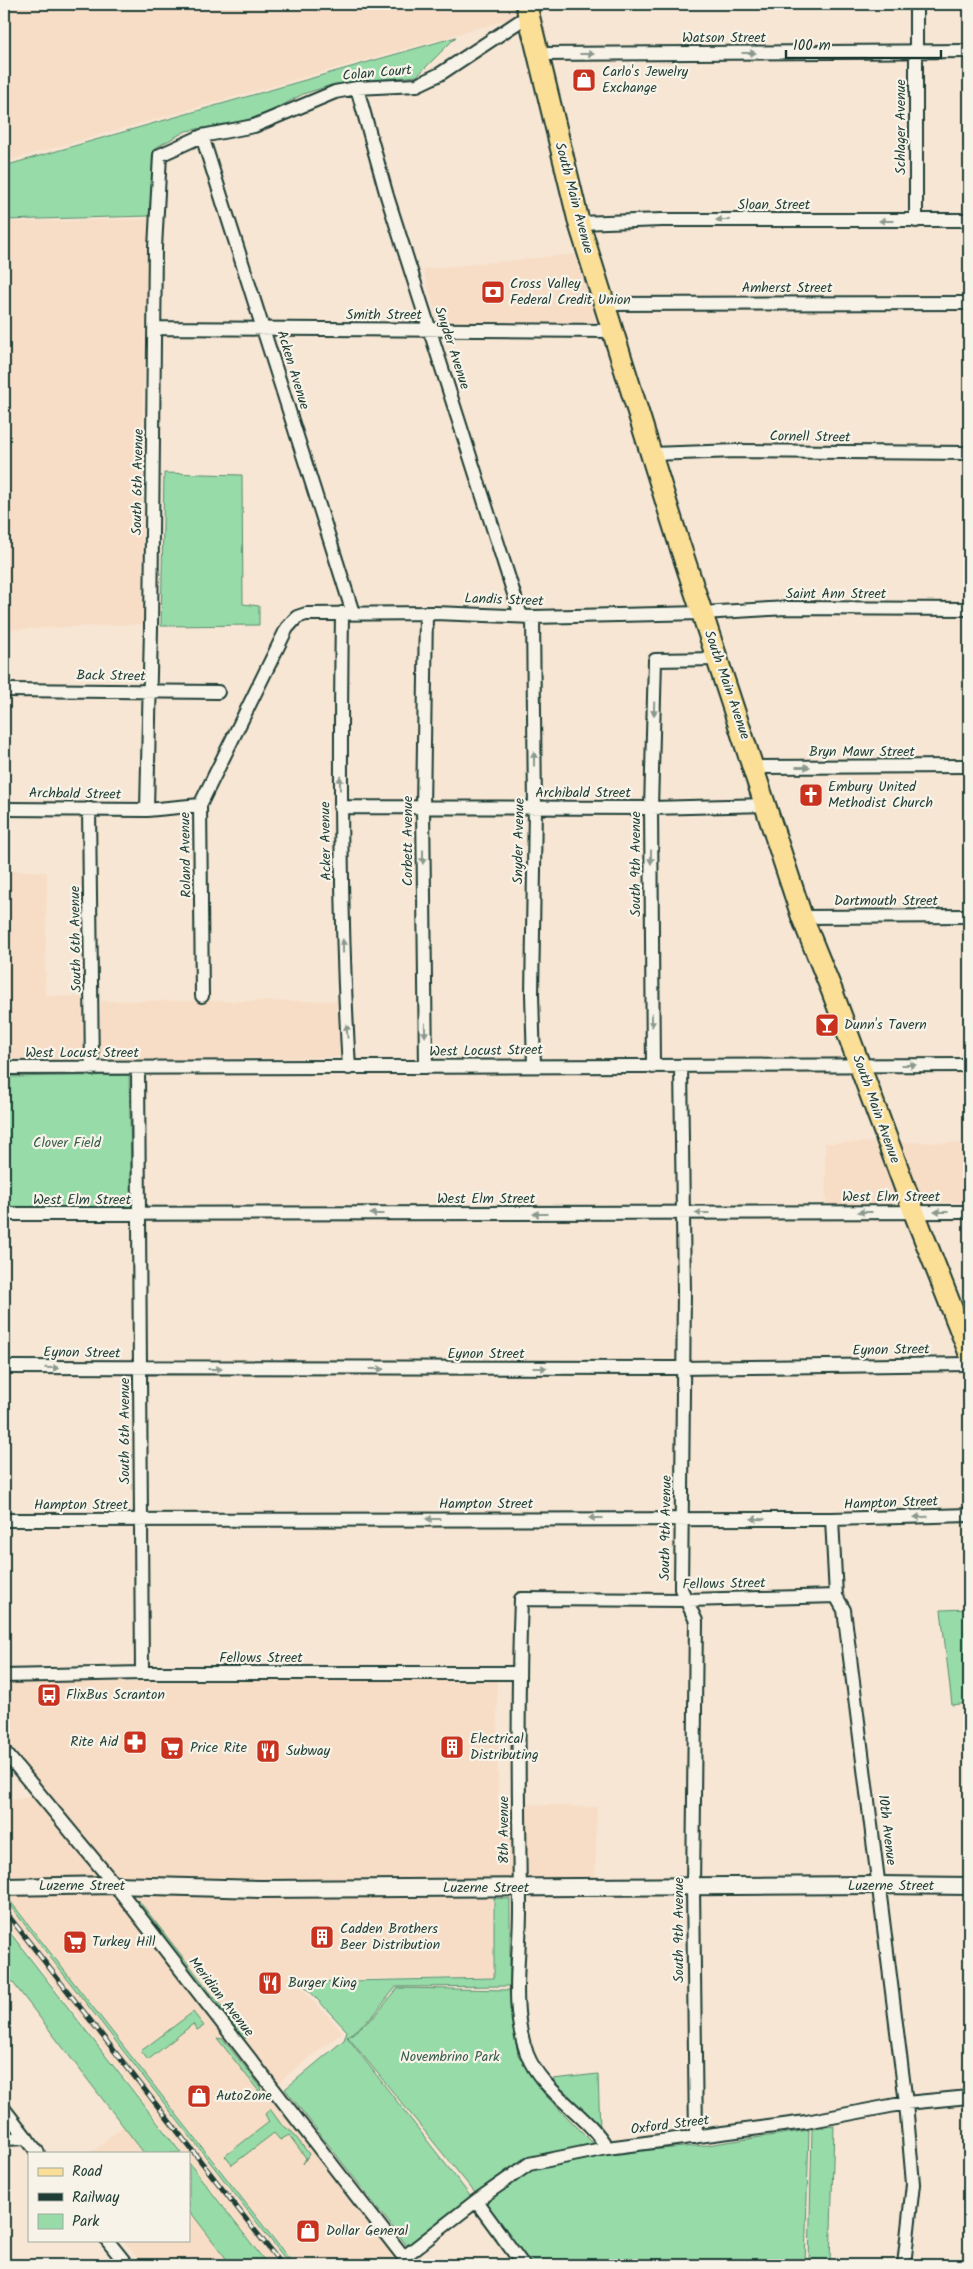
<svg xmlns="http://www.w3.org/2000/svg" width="973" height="2269" viewBox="0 0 973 2269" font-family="Kalam,sans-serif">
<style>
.built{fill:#f7ddc6}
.green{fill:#97dba8;stroke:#5b8c6e}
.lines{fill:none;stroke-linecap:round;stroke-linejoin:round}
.minor-casing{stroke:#1f3d34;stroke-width:16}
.tertiary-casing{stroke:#1f3d34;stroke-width:20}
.primary-casing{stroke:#1f3d34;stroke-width:24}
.minor{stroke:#f7f3e8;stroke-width:12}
.tertiary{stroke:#f7f3e8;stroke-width:16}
.primary{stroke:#fbdf96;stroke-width:20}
.rail-casing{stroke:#1f3d34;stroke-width:5}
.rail{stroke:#f7f3e8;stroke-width:3;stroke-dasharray:9;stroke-linecap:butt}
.oneway{fill:#8b988e}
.labels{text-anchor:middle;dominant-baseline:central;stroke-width:4.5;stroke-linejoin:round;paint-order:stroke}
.street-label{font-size:14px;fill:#1f3d34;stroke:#f7f3e8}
.poi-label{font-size:14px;fill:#1f3d34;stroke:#f7f3e8;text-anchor:start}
.park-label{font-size:14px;fill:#375d4b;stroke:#f7f3e8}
</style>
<rect width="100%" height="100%" fill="#f7e6d4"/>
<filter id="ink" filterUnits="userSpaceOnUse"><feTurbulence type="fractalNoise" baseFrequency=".02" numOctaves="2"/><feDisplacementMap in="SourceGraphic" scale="10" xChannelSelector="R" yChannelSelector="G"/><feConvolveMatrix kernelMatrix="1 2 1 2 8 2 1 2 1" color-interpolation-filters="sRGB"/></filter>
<g filter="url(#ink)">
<path class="built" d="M4,4H517L521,16L4,162Z
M149,219L141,461L143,624L4,630V222Z
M575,254L596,322L439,325L423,269Z
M4,870L47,872L45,995L82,997L83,1059H4Z
M101,1001H337L340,1057L99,1060Z
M905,1142L969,1143V1202L826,1205L825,1143Z
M497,1679L498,1803L597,1807L595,1881L492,1882L493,1977L294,1980L343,2032L285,2077L268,2094L397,2260L389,2265H295L4,1892V1801L44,1795L4,1743V1683Z
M4,1898L96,2018L288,2265H269L189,2161V2153H183L4,1920Z
M123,2126L143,2153H91Z
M189,2211L230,2265H143L123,2240H189Z"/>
<path class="green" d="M456,37L417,76L335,84L303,94L266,114L242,121L186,131L155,148L149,216L4,220V166Z
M164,473L242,475L243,604L259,606V625L161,626Z
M129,1075L132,1210L4,1209V1077Z
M969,1609V1703L952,1705L941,1610Z
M7,1897L294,2265H290L4,1898Z
M494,1898L510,1899V1986L396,1987L373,2016L347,2037L471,2197L408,2247L285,2089L344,2040L347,2031L301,1982L494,1978Z
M136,1900L139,1901L246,2038H242L137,1905Z
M4,1925L181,2153H144L4,1971Z
M398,1988L509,1990L518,2055L545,2095L604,2154L707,2145L809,2130L805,2265H529L484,2204L348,2037L374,2017Z
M193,2012L204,2026L197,2030L193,2024L148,2060L141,2051Z
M217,2038L223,2039L260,2086L261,2094Z
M598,2074L600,2129L553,2081V2079Z
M270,2109L281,2124L292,2132L309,2154L303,2164L306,2158L289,2135L280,2140L274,2133L232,2165L225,2156L269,2122L265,2114Z
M834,2126L830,2265H809L812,2129Z
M189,2163L268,2265H231L189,2210Z"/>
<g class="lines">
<g class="minor-casing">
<path id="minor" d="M916,4V221
M538,54L969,51
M357,88L387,196L521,616
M202,136L353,613
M579,223L662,220H969
M605,304L969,303
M155,328L613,331
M651,454L737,451L969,453
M342,613C340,765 340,916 349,1068
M533,617L535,808L532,994L534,1065
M4,690L218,692
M754,767L969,766
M340,807L651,808L767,805
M4,809L147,810L200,805
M89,809L92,1069
M147,810L151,628L155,248L160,155L202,136L254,126L335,92L357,88L417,85L440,74L529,15
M802,917L969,916
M202,996L200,805L287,628L297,617L306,614L435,613L533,617L702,613L787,608L969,609
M681,1066L684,1292L681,1589L696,1621L693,1887L696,2137
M426,1067L423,808L426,614
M653,1067L651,808L655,660L718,659
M4,1068L969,1065
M138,1068L142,1673
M4,1214L969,1212
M4,1367L681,1368L969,1364
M832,1519L836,1596L844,1610L906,2103L913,2184L904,2265
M4,1520L832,1519L969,1515
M4,1676L142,1673H518
M4,1751L115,1885L410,2265
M4,2109L38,2153
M4,2139L27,2138
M607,2148C587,2113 542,2093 527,2054C509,2005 521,1953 520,1903C519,1802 517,1701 521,1599L688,1600L836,1596
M476,2201L523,2265
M107,2240L127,2265
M404,2257L476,2201L529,2164L607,2148L806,2122L906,2103L969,2097"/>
</g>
<g class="tertiary-casing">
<path id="tertiary" d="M4,1887L115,1885L260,1889L878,1885L969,1886"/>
</g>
<g class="primary-casing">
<path id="primary" d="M526,4L579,223L678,540L802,917L832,991L914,1212L969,1352"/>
</g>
<use href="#minor" class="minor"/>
<use href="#tertiary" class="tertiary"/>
<use href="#primary" class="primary"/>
<g class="rail-casing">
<path id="rail" d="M4,1910L282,2265"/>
</g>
<use href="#rail" class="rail"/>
</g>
<defs><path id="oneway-solid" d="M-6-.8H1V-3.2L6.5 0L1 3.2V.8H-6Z" transform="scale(1.25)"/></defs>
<g class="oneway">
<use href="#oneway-solid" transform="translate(749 53)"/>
<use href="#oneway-solid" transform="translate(587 54)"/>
<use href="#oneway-solid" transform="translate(723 220) rotate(-180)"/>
<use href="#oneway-solid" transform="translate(886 221) rotate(-180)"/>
<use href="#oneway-solid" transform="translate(654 709) rotate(92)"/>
<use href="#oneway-solid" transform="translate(534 759) rotate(-90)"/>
<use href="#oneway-solid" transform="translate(803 767)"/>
<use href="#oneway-solid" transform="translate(340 783) rotate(-89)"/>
<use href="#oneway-solid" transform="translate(423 857) rotate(90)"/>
<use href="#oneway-solid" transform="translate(651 857) rotate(90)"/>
<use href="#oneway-solid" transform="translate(343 946) rotate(-91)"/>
<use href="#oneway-solid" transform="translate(652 1020) rotate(89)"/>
<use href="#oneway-solid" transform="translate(425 1030) rotate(89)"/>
<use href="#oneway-solid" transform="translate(347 1031) rotate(-94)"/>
<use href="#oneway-solid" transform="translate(909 1065)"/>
<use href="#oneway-solid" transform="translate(865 1212) rotate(180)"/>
<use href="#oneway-solid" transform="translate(941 1212) rotate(-180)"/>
<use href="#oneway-solid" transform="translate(702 1213) rotate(180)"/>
<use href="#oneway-solid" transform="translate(377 1214) rotate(180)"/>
<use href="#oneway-solid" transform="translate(540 1214) rotate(180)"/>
<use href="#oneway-solid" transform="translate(52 1368) rotate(1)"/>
<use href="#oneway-solid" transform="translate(540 1368)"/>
<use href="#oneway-solid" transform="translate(215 1369)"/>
<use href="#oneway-solid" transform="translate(377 1369)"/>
<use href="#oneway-solid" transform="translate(921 1517) rotate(178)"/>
<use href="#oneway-solid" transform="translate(596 1518) rotate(180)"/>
<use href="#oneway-solid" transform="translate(433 1519) rotate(180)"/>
<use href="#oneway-solid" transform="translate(758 1519) rotate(-179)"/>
</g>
</g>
<defs>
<g id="shop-square" transform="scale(1.25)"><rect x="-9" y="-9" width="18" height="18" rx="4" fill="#c8321e" stroke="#f7f3e8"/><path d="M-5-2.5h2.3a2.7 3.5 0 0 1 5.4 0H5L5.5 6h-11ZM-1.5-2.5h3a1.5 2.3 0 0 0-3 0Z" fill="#fff"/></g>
<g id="bank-square" transform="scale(1.25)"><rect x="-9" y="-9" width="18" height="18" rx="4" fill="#c8321e" stroke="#f7f3e8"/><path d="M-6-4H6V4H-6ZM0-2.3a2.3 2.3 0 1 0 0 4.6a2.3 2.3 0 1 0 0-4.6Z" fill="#fff"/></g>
<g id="church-square" transform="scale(1.25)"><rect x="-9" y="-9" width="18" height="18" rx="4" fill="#c8321e" stroke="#f7f3e8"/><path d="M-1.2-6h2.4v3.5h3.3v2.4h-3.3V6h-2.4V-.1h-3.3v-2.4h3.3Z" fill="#fff"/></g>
<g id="bar-square" transform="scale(1.25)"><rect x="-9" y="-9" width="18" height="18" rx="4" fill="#c8321e" stroke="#f7f3e8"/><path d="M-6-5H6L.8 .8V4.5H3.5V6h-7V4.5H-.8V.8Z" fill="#fff"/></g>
<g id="bus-square" transform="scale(1.25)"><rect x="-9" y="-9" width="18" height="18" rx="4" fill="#c8321e" stroke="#f7f3e8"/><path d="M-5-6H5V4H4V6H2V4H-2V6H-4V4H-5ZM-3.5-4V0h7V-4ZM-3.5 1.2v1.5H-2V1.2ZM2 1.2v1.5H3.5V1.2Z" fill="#fff"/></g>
<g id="pharmacy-square" transform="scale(1.25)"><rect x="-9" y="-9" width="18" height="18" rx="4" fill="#c8321e" stroke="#f7f3e8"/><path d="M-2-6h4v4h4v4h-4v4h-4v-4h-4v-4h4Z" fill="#fff"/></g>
<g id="building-square" transform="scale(1.25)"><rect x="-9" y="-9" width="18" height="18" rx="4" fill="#c8321e" stroke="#f7f3e8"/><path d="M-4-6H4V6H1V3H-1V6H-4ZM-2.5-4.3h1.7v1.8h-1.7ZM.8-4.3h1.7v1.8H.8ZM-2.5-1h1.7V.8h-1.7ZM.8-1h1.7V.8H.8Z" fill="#fff"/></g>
<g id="supermarket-square" transform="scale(1.25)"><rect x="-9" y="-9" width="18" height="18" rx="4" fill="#c8321e" stroke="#f7f3e8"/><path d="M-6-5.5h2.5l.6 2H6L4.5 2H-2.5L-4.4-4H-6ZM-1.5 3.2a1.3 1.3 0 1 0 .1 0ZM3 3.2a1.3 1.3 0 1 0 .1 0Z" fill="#fff"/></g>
<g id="restaurant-square" transform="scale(1.25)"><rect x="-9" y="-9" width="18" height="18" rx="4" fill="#c8321e" stroke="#f7f3e8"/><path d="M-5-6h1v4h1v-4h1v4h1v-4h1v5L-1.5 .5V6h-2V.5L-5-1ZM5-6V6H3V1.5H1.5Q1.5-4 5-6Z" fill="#fff"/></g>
</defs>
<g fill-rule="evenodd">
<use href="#shop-square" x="584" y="80"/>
<use href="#bank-square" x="493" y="292"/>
<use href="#church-square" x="811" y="795"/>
<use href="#bar-square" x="827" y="1025"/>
<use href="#bus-square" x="49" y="1695"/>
<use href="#pharmacy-square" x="135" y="1742"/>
<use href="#building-square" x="452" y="1747"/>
<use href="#supermarket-square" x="172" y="1748"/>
<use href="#restaurant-square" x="268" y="1751"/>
<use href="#building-square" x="322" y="1937"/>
<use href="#supermarket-square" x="75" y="1942"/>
<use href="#restaurant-square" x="270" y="1983"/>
<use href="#shop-square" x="199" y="2096"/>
<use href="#shop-square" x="308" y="2231"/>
</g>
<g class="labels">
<g class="street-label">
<text x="724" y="38">Watson Street</text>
<text transform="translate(377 73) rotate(-5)">Colan Court</text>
<text transform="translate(901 127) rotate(-90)">Schlager Avenue</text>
<text transform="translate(574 198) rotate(75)">South Main Avenue</text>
<text x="774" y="205">Sloan Street</text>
<text x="787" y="288">Amherst Street</text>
<text x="384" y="315">Smith Street</text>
<text transform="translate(452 348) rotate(72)">Snyder Avenue</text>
<text transform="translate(293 370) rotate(73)">Acken Avenue</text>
<text transform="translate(810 437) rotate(1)">Cornell Street</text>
<text transform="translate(138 482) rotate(-89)">South 6th Avenue</text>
<text x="836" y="594">Saint Ann Street</text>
<text transform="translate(504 600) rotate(2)">Landis Street</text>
<text transform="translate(111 676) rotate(1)">Back Street</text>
<text transform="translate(727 685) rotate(71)">South Main Avenue</text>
<text x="862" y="752">Bryn Mawr Street</text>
<text x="583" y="793">Archibald Street</text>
<text transform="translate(75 794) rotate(1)">Archbald Street</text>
<text transform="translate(326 841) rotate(-91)">Acker Avenue</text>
<text transform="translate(408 841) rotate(-90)">Corbett Avenue</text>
<text transform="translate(519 841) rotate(-89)">Snyder Avenue</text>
<text transform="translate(186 855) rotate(-91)">Roland Avenue</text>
<text transform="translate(636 864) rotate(-90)">South 9th Avenue</text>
<text x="886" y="901">Dartmouth Street</text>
<text transform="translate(76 939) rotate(-91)">South 6th Avenue</text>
<text transform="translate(486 1051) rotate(-1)">West Locust Street</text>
<text x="82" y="1053">West Locust Street</text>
<text transform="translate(876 1109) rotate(70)">South Main Avenue</text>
<text x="891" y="1197">West Elm Street</text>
<text x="486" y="1199">West Elm Street</text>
<text x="82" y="1200">West Elm Street</text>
<text transform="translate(891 1350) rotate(-1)">Eynon Street</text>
<text transform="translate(82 1353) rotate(1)">Eynon Street</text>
<text x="486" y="1354">Eynon Street</text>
<text transform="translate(125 1431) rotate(-90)">South 6th Avenue</text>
<text transform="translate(891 1503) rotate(-2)">Hampton Street</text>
<text x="486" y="1504">Hampton Street</text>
<text x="81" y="1505">Hampton Street</text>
<text transform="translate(666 1528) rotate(-89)">South 9th Avenue</text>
<text transform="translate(724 1584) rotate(-1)">Fellows Street</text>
<text x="261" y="1658">Fellows Street</text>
<text transform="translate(504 1830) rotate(-90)">8th Avenue</text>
<text transform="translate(887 1830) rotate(83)">10th Avenue</text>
<text x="82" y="1886">Luzerne Street</text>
<text x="891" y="1886">Luzerne Street</text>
<text x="486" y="1888">Luzerne Street</text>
<text transform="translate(679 1930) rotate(-90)">South 9th Avenue</text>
<text transform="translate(221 1997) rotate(52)">Meridian Avenue</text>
<text transform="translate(670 2125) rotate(-7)">Oxford Street</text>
</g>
<g class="poi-label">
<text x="602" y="72">Carlo's Jewelry<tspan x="602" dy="16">Exchange</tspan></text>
<text x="510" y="284">Cross Valley<tspan x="510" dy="16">Federal Credit Union</tspan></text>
<text x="828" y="787">Embury United<tspan x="828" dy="16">Methodist Church</tspan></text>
<text x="844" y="1025">Dunn's Tavern</text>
<text x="66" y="1695">FlixBus Scranton</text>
<text x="470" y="1739">Electrical<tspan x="470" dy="16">Distributing</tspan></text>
<text x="118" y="1742" text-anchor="end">Rite Aid</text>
<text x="190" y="1748">Price Rite</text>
<text x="286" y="1751">Subway</text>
<text x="340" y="1929">Cadden Brothers<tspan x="340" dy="16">Beer Distribution</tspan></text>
<text x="92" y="1942">Turkey Hill</text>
<text x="288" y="1983">Burger King</text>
<text x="216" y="2096">AutoZone</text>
<text x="326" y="2231">Dollar General</text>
</g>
<g class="park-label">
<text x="67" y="1143">Clover Field</text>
<text x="450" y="2057">Novembrino Park</text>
</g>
</g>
<rect width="973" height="2269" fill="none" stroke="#f7f3e8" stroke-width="20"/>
<rect x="10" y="10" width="953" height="2249" fill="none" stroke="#1f3d34" stroke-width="2" filter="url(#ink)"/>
<rect x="28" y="2152" width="162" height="90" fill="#f7f3e8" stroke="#a1aaa0"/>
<rect x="38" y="2168" width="25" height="8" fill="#fbdf96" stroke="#a1aaa0"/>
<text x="72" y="2176" font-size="15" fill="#1f3d34">Road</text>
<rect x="38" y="2193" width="25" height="8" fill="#1f3d34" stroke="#a1aaa0"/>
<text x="72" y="2202" font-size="15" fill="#1f3d34">Railway</text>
<rect x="38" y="2214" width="25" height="15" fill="#97dba8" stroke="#a1aaa0"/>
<text x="72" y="2226" font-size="15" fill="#1f3d34">Park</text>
<path d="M786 50v8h155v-8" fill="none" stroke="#1f3d34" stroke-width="2.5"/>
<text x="793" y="50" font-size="15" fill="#1f3d34" stroke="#f7f3e8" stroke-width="4" paint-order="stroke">100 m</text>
</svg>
